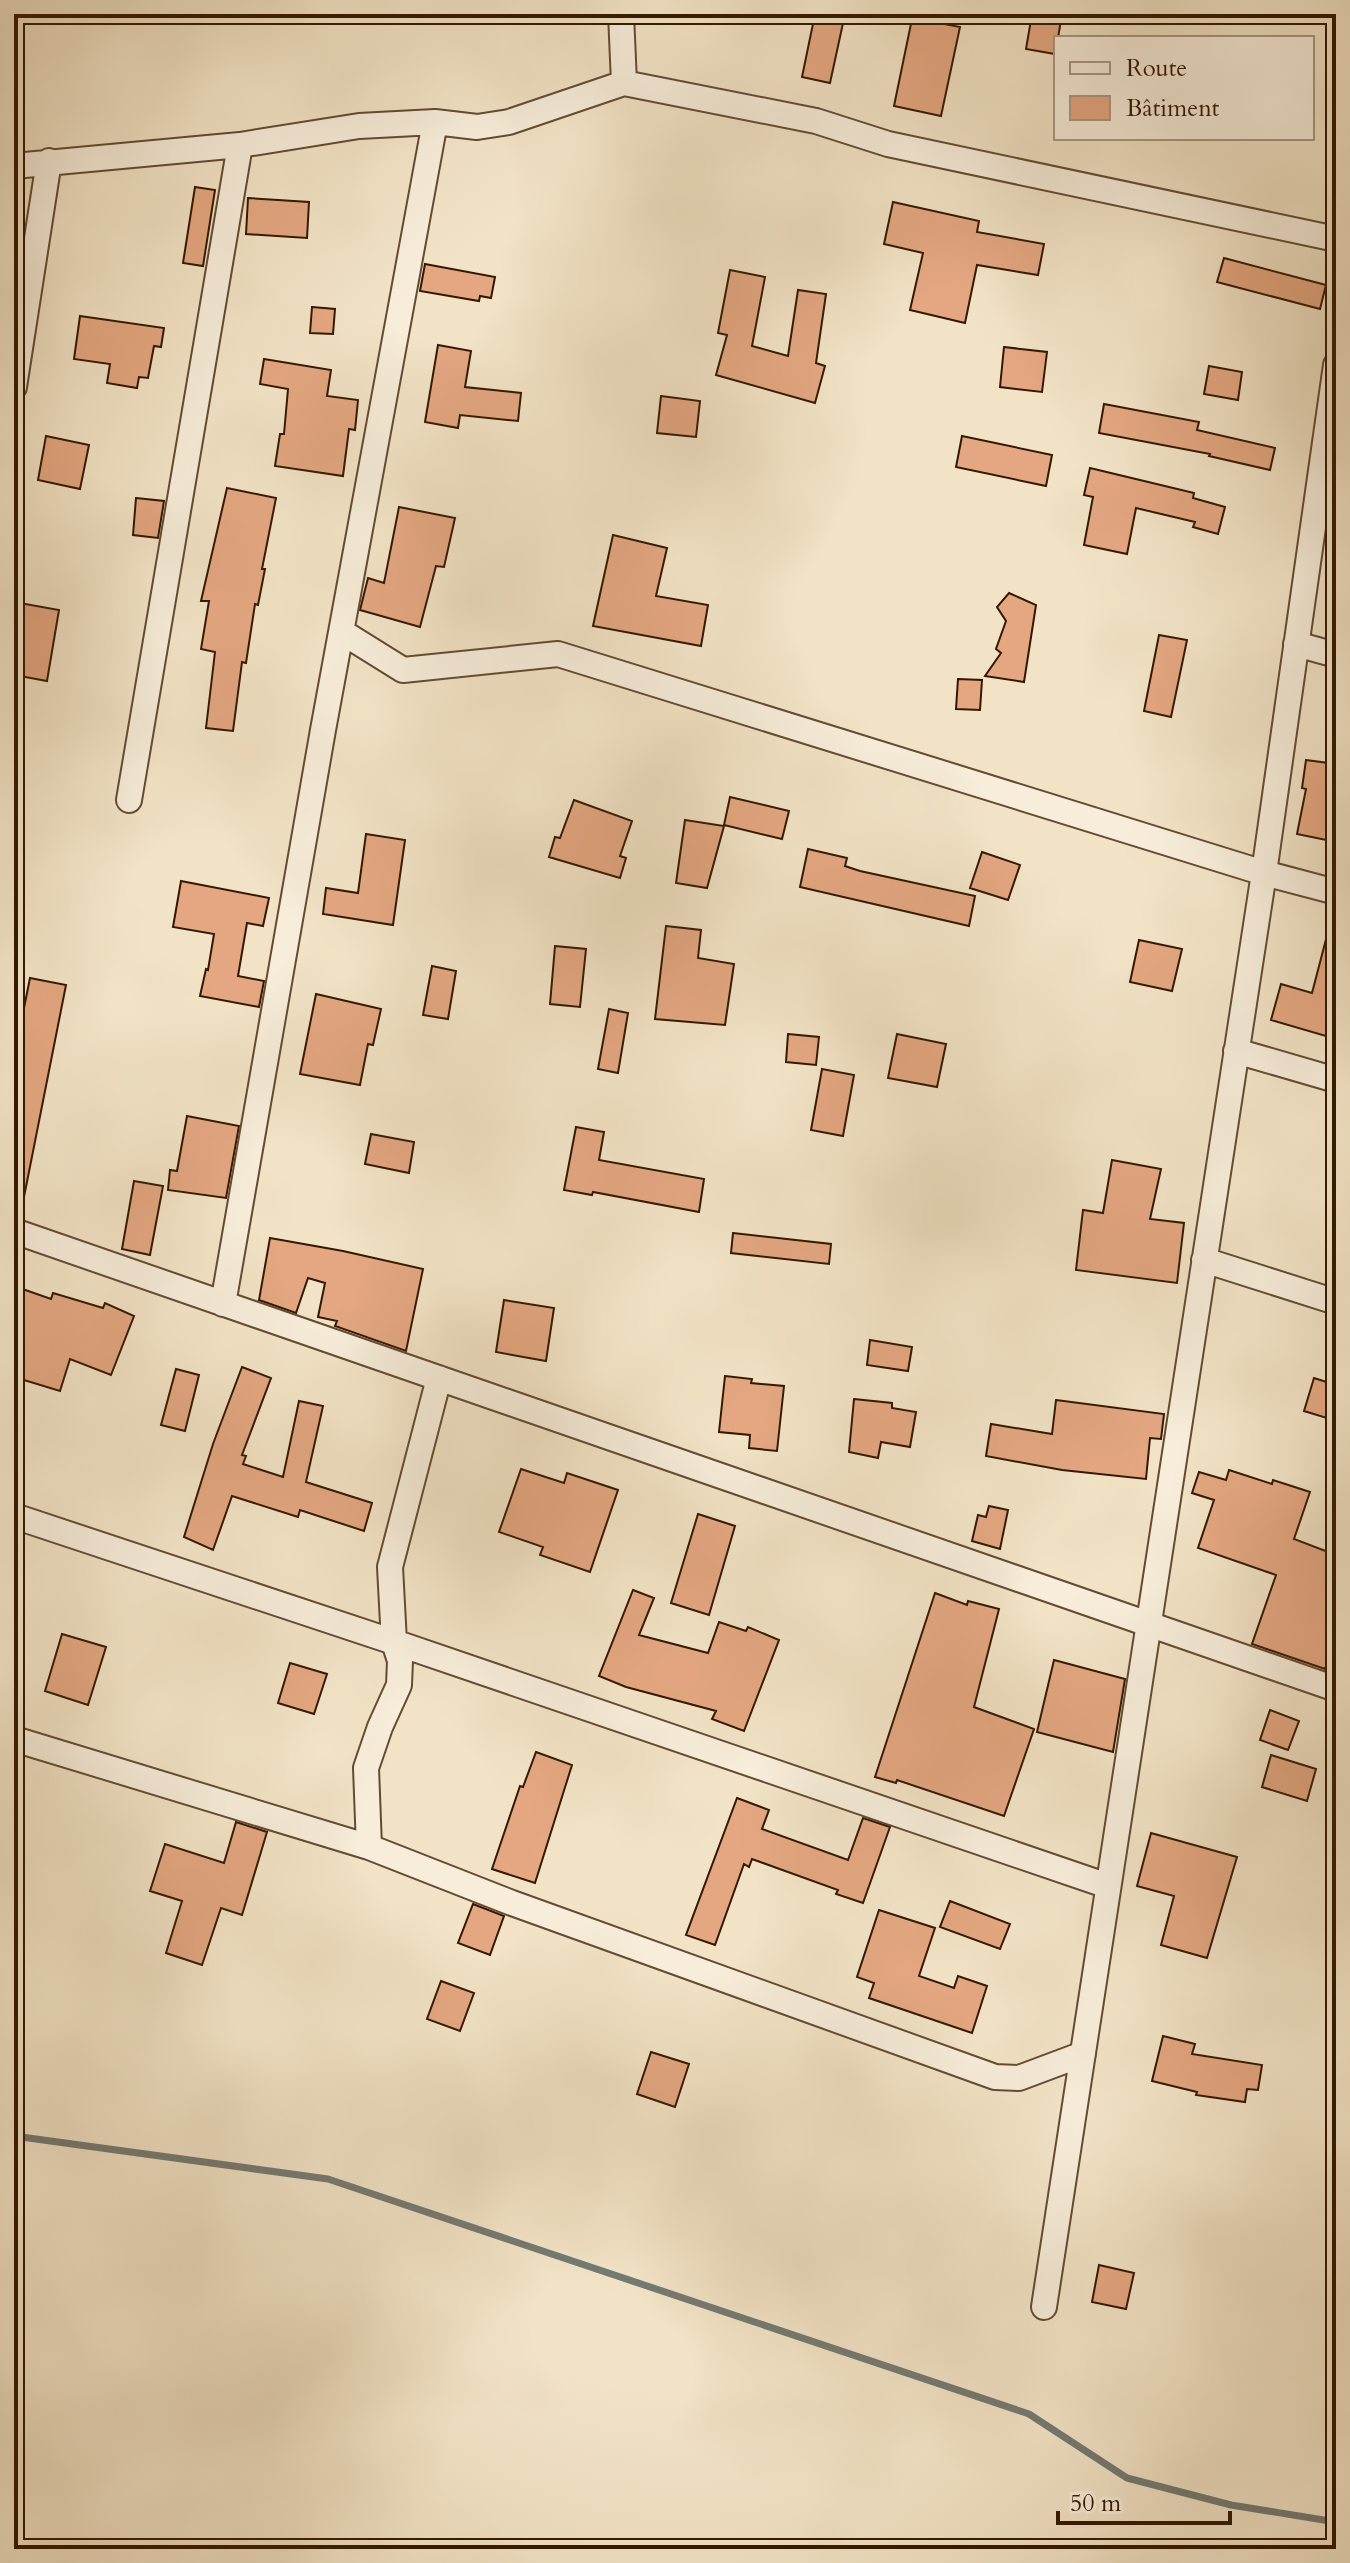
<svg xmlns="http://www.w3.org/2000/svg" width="1350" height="2563" viewBox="0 0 1350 2563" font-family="Cardo,serif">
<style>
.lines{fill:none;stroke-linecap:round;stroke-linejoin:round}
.stream{stroke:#747a73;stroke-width:7}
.building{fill:#e4a781;stroke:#331800;stroke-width:2}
.street-casing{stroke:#634b32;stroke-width:28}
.street{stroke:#f7edda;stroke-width:24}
</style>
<rect width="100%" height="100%" fill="#f2e3c6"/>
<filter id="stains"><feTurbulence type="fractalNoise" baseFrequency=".0025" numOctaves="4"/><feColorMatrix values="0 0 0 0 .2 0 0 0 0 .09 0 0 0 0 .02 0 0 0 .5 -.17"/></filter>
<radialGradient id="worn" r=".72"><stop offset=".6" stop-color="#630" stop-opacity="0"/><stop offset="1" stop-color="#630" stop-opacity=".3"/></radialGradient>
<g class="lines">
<path class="stream" d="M14,2136L328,2179L1029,2414L1127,2478L1231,2505L1336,2522"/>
</g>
<path class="building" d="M815,14H845L830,83L802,77Z
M913,14H940L939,23L960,27L941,116L894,106Z
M1032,14H1062L1058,38H1056L1055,54L1026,49Z
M195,187L215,190L203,266L183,263Z
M248,198L309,202L307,238L246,234Z
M893,202L979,221L977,232L1044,244L1038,275L977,265L965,323L910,310L923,253L884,244Z
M1224,258L1326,285L1320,309L1217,282Z
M425,264L495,277L491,298L480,296L479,301L420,291Z
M730,270L765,277L752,346L788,356L798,290L826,294L816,363L825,366L815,403L716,375L727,335L718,333Z
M312,307L335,309L333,334L310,333Z
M80,316L164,328L161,347L154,346L148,378L139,377L137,388L107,383L110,364L74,359Z
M438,345L471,351L465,387L521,393L518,421L460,415L458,428L425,422Z
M1004,347L1047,352L1042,392L1000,387Z
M264,359L331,370L327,396L358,400L355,430L349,429L343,476L275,466L280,434H284L288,389L260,384Z
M1209,366L1242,372L1238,400L1204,394Z
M661,396L700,401L696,437L657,433Z
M1104,404L1199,422L1197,430L1275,448L1270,470L1209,456L1210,454L1099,433Z
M46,436L89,445L80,489L38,480Z
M962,436L1052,455L1046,486L956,467Z
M1090,468L1194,493L1193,498L1225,507L1218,534L1193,527L1195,522L1136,508L1127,554L1084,545L1093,497L1084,495Z
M227,488L276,498L262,569H265L258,605L255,604L246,663L242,662L233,731L206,728L215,652L201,649L209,601H201Z
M136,498L164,501L158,538L133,535Z
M399,507L455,518L444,567L436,566L420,627L360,610L368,578L384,583Z
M613,535L667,548L656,596L708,605L701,646L593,626Z
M1009,593L1036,605L1024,682L985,676L1001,653L996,649L1006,621L997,607Z
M14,602L59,610L47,681L14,675Z
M1159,635L1187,640L1171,717L1144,711Z
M958,679L982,680L980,710L956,709Z
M1306,760L1336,764V842L1297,834L1306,789L1302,788Z
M730,797L789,811L782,839L724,825Z
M574,800L632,821L620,856L626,858L620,878L549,857L555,837L560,838Z
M685,820L724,826L707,888L676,883Z
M366,834L405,840L393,925L323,914L326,888L358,893Z
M808,849L847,858L845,866L860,871L975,896L969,926L800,887Z
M982,852L1020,865L1008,900L970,888Z
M181,881L269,898L263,926L247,923L238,976L264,981L259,1007L200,996L206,969L208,970L214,934L173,927Z
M1330,924L1336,925V1039L1271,1020L1281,984L1312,993Z
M666,926L701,930L698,958L734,964L725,1025L655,1019Z
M1139,940L1182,949L1172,991L1130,982Z
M555,946L586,949L580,1007L550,1004Z
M432,966L456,971L448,1019L423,1015Z
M30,978L66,985L24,1197L14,1196V1058Z
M316,994L381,1009L373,1045L368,1044L360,1085L300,1074Z
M609,1009L628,1013L618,1073L598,1069Z
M788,1034L819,1037L816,1065L786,1062Z
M897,1034L946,1044L937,1087L888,1078Z
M822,1069L854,1075L843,1136L811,1130Z
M187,1116L239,1126L226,1198L168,1190L170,1170L177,1171Z
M576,1127L604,1132L599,1160L704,1179L699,1212L593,1192L592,1195L564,1190Z
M371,1134L414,1142L409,1173L365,1164Z
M1112,1160L1161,1169L1150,1219L1184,1223L1177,1283L1076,1270L1083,1210L1103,1213Z
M134,1181L163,1186L150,1255L122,1249Z
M733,1233L831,1244L829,1264L731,1253Z
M270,1238L343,1251L423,1269L406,1351L335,1326L337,1321L318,1317L325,1283L308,1278L296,1313L259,1300Z
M14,1286L51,1299L53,1293L103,1308L105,1303L134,1316L111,1375L70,1359L60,1391L14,1377Z
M504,1300L554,1308L546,1361L496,1352Z
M870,1340L912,1347L908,1371L867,1365Z
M242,1367L271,1378L242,1455L246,1456L243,1464L283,1477L299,1401L323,1406L306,1482L372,1503L364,1531L300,1510L298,1517L232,1496L213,1550L184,1537L213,1444Z
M176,1369L199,1375L185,1431L161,1425Z
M725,1376L752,1379L751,1383L784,1386L777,1451L749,1448L750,1435L719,1432Z
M1314,1378L1336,1385V1417L1330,1416V1419L1304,1411Z
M854,1399L892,1403V1408L916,1412L910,1447L881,1442L878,1458L849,1452Z
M1056,1400L1164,1414L1161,1439L1150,1438L1146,1479L1062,1470L986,1456L991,1424L1052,1434Z
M521,1469L564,1483L567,1473L618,1490L590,1572L540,1555L543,1547L499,1532Z
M1229,1470L1272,1484L1273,1480L1310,1492L1294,1539L1336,1555V1638L1325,1669L1252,1644L1276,1575L1198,1548L1214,1500L1192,1493L1199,1472L1226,1480Z
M989,1506L1008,1510L1000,1549L972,1541L978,1515L986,1517Z
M698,1514L735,1526L709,1615L671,1603Z
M633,1590L654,1598L639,1635L708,1653L719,1622L746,1631L748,1627L779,1640L744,1731L712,1719L716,1711L626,1687L599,1676Z
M935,1593L967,1605L968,1601L999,1609L974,1707L1034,1729L1004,1816L897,1780L896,1783L875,1777Z
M62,1634L106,1647L88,1705L45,1691Z
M1054,1660L1125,1679L1113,1752L1037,1732Z
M290,1663L327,1674L314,1714L278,1703Z
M1270,1710L1299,1721L1288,1750L1260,1740Z
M536,1752L572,1765L535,1883L492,1869L520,1786L523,1787Z
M1271,1755L1316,1769L1307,1801L1262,1787Z
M737,1798L769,1810L762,1829L848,1860L863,1818L890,1827L863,1903L836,1894L838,1890L752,1859L749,1867L744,1864L715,1945L686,1935Z
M236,1822L267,1832L242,1915L221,1908L202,1965L166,1953L182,1901L150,1891L165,1844L224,1863Z
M1151,1833L1237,1857L1207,1958L1161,1945L1174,1896L1137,1886Z
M950,1901L1010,1924L1000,1949L940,1927Z
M473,1904L504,1916L490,1955L458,1943Z
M879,1910L935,1928L919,1976L954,1988L958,1976L987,1986L972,2033L869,1998L874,1983L857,1977Z
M441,1981L474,1993L460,2031L427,2019Z
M1163,2036L1195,2044L1192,2054L1262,2065L1258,2090L1247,2089L1245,2102L1196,2095L1197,2092L1152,2081Z
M651,2052L689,2064L675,2107L637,2094Z
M1099,2265L1134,2273L1126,2309L1092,2302Z"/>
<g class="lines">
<g class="street-casing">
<path id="street" d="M621,14L624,83
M14,166L240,145L359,126L435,122L477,127L509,122L624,83L816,121L888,144L1336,239
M14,387L49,161
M342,632L403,670L558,654L1264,873L1336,892
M1296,644L1336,655
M129,800L240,145
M1236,1051L1336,1080
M14,1231L1336,1689
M1204,1260L1336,1302
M223,1304L323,730L435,122
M14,1516L394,1642L1108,1886
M14,1739L369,1847L512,1903L995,2077L1019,2078L1083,2054
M369,1847L366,1768L380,1727L399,1685L400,1661L394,1642L390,1567L439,1378
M1044,2307L1264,873L1336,365"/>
</g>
<use href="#street" class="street"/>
</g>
<rect width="1350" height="2563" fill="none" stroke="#f2e3c6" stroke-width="48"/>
<rect x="16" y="16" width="1318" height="2531" fill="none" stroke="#331800" stroke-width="4"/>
<rect x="24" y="24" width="1302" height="2515" fill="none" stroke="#331800" stroke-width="2"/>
<rect x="1054" y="36" width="260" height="104" fill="#f7edda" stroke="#a99883" stroke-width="2"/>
<rect x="1070" y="62" width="40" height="12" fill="#f7edda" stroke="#a99883" stroke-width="2"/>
<text x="1126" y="76" font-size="24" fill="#331800">Route</text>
<rect x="1070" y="96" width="40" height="24" fill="#e4a781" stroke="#a99883" stroke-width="2"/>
<text x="1126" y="116" font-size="24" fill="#331800">Bâtiment</text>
<path d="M1058 2511v12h172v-12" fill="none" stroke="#331800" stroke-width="4"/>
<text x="1070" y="2511" font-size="24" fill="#331800" stroke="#f7edda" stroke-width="6" paint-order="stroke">50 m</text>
<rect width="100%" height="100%" filter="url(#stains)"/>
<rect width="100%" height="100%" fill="url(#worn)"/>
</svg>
